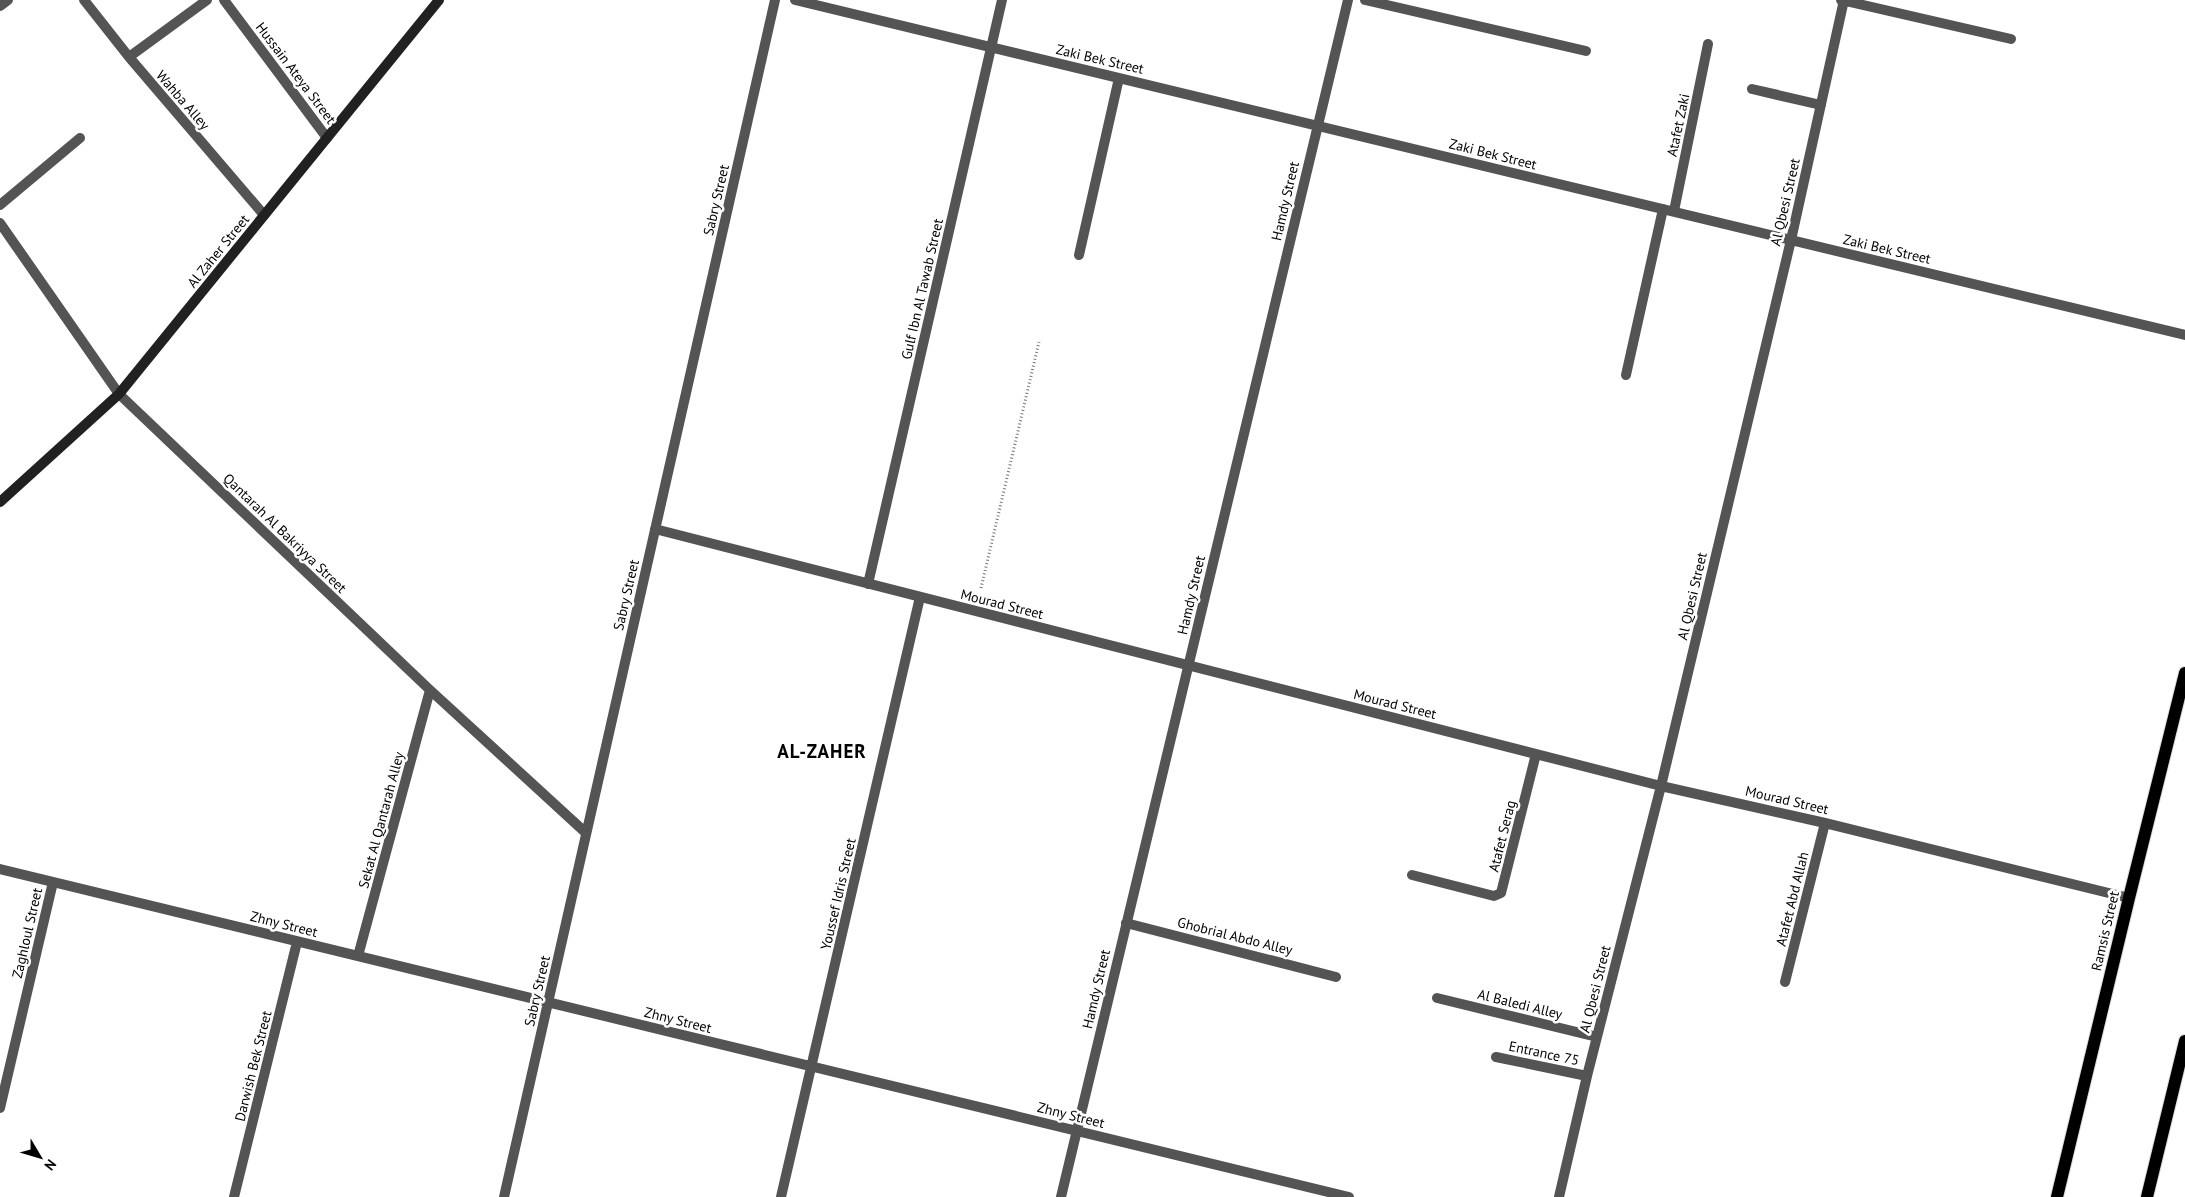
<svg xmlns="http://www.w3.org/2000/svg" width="2185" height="1197" viewBox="0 0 2185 1197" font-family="'PT Sans',sans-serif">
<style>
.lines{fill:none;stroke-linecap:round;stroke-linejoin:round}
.primary-casing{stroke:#dbdbdb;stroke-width:14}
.path{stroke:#767676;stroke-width:3;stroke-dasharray:1 2.5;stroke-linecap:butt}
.street{stroke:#545454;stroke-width:10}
.secondary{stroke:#212121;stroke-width:10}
.primary{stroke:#000;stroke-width:12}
.labels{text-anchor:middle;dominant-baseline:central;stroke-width:5;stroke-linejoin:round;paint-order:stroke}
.street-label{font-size:14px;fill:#000;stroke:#fff}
.district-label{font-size:19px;font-weight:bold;letter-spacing:1px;fill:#000;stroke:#fff}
</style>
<rect width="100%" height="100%" fill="#fff"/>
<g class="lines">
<g class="primary-casing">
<path id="primary" d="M2057,1197L2129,898L2185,673
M2147,1197L2185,1041"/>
</g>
<path class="path" d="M981,588L1039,342"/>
<path class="street" d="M84,0L129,57L264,215
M224,0L327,138
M795,0L2185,335
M1365,0L1586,51
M1841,0L2011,39
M0,6L8,0
M129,57L207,0
M1752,89L1821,105
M0,205L80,138
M1674,211L1708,44
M0,223L119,394L430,690L586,833
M1079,255L1119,78
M1626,375L1663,209
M655,529L1661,786L1825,823L2129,898
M868,584L1002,0
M0,869L1349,1197
M1412,875L1494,896L1501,893L1536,754
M1126,923L1336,977
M358,956L430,690
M1785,982L1825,823
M1437,998L1597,1037
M1496,1057L1587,1076
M0,1108L53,882
M234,1197L297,942
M504,1197L775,0
M781,1197L920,597
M1061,1197L1348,0
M1559,1197L1587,1076L1661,786L1791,240L1844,0"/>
<path class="secondary" d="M0,502L119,394L439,0"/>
<use href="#primary" class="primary"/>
</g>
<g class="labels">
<g class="street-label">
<text transform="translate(1100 59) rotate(13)">Zaki Bek Street</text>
<text transform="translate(296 73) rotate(53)">Hussain Ateya Street</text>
<text transform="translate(183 100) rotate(49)">Wahba Alley</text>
<text transform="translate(1678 125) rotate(-78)">Atafet Zaki</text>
<text transform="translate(1493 154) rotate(14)">Zaki Bek Street</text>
<text transform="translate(716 200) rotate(-77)">Sabry Street</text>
<text transform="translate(1285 201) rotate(-77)">Hamdy Street</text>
<text transform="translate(1785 202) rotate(-77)">Al Qbesi Street</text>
<text transform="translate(1887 249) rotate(13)">Zaki Bek Street</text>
<text transform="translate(218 251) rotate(-51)">Al Zaher Street</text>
<text transform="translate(922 289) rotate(-77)">Gulf Ibn Al Tawab Street</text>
<text transform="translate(285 533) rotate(44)">Qantarah Al Bakriyya Street</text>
<text transform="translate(626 595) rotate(-77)">Sabry Street</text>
<text transform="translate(1191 595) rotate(-77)">Hamdy Street</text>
<text transform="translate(1692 596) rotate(-77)">Al Qbesi Street</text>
<text transform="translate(1002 604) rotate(14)">Mourad Street</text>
<text transform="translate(1395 704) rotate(14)">Mourad Street</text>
<text transform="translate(1787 800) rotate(13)">Mourad Street</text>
<text transform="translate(381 820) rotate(-75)">Sekat Al Qantarah Alley</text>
<text transform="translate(1502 836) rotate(-76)">Atafet Serag</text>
<text transform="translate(838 894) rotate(-77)">Youssef Idris Street</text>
<text transform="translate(1792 899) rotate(-76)">Atafet Abd Allah</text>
<text transform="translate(284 924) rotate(14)">Zhny Street</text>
<text transform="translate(2105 931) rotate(-77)">Ramsis Street</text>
<text transform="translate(27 933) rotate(-77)">Zaghloul Street</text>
<text transform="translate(1235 936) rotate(14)">Ghobrial Abdo Alley</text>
<text transform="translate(1096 989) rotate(-77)">Hamdy Street</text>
<text transform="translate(1595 989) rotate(-76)">Al Qbesi Street</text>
<text transform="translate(537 991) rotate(-77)">Sabry Street</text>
<text transform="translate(1520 1004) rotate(14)">Al Baledi Alley</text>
<text transform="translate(678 1020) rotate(14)">Zhny Street</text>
<text transform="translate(1544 1053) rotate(12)">Entrance 75</text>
<text transform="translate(253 1066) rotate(-76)">Darwish Bek Street</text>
<text transform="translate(1071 1115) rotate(14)">Zhny Street</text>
</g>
<g class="district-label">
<text x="822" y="751">AL-ZAHER</text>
</g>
</g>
<g transform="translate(40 1157) rotate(128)" stroke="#ffffff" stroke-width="4" paint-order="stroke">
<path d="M0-4L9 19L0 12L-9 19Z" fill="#000000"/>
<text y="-8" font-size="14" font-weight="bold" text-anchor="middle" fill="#000000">N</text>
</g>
</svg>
